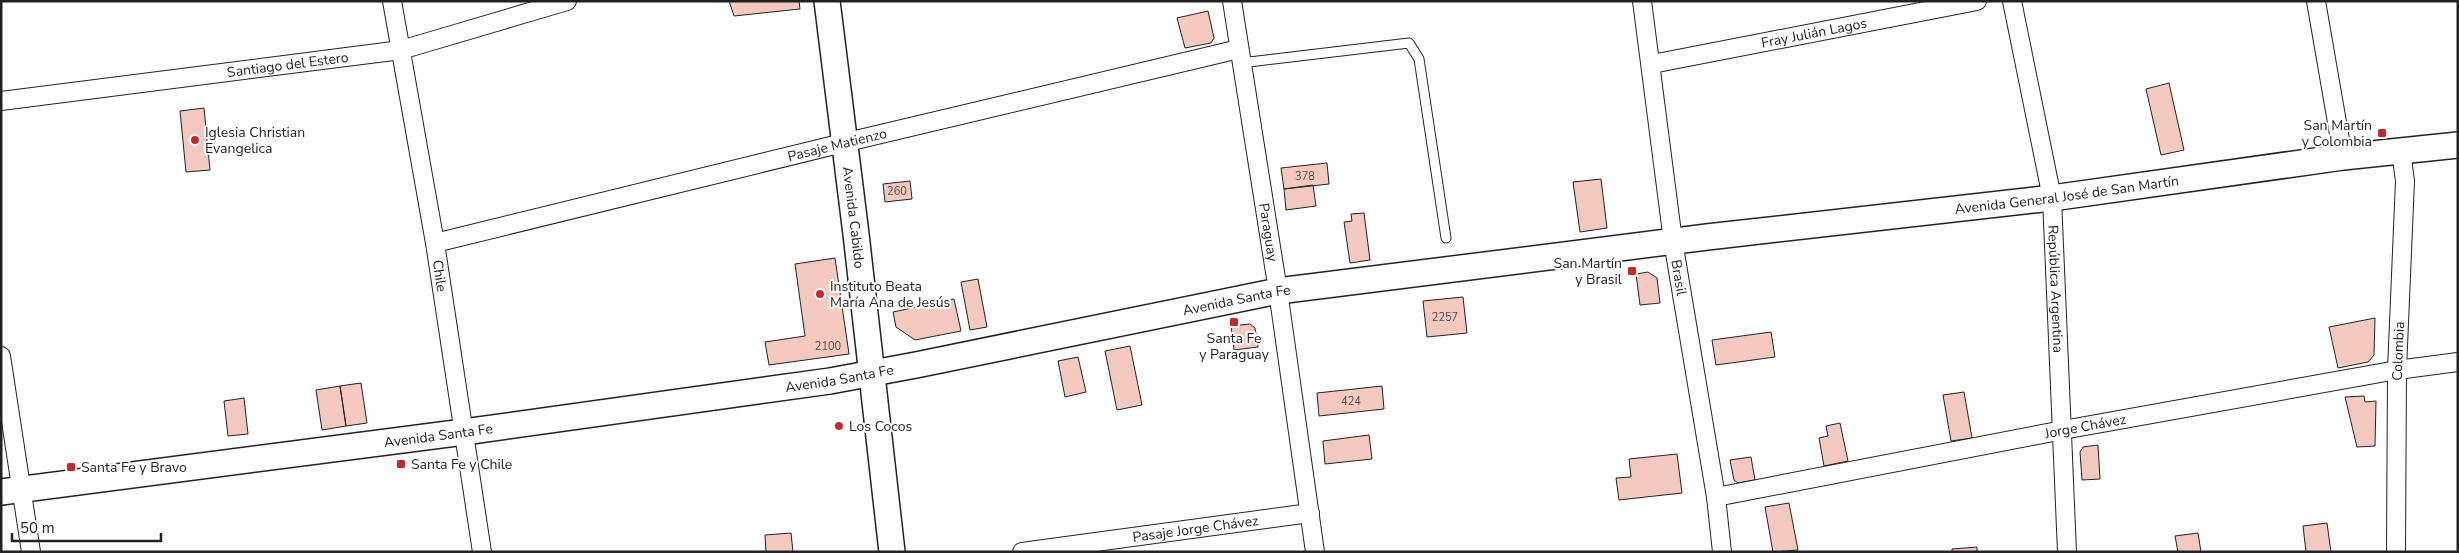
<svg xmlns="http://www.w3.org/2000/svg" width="2459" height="553" viewBox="0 0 2459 553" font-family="'Nunito Sans',sans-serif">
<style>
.building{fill:#f3c9c0;stroke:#222}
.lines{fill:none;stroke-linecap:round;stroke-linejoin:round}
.lane-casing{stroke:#222;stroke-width:11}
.street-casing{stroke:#222;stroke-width:20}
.secondary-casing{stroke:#222;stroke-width:28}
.lane{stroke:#fff;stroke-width:9}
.street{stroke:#fff;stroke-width:18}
.secondary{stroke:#fff;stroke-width:25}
.poi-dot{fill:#c62828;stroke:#fff;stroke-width:2}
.labels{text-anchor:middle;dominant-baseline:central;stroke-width:4;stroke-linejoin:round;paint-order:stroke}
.number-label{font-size:11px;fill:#564c4a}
.street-label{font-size:14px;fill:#222;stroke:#fff}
.poi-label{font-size:14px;fill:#222;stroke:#fff;text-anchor:start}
</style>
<rect width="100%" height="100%" fill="#fff"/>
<path class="building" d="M729,1H799L800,9L734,16Z
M1208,11L1214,38L1211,43L1185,48L1177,18Z
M2169,83L2184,150L2161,155L2146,89Z
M204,108L210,170L186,172L180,111Z
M1327,163L1329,184L1284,189L1281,168Z
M1601,179L1607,228L1580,232L1573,182Z
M910,181L912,199L885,202L883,184Z
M1313,185L1316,206L1286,210L1284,189Z
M1364,213L1370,260L1350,263L1344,222L1352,221L1351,214Z
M835,258L849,354L769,365L765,342L805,336L795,264Z
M1648,272L1657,278L1660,303L1640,305L1636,274Z
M978,279L987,327L970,330L961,282Z
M1463,297L1467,333L1427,337L1423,301Z
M954,299L961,331L915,340L896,327L893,312Z
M2375,318L2374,355L2368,362L2338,368L2329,327Z
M1250,324L1255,328L1258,347L1234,350L1231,326Z
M1771,332L1775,357L1716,365L1712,340Z
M1130,346L1142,405L1117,410L1105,351Z
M1078,357L1086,392L1065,397L1058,361Z
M361,383L367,423L346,426L340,386Z
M340,386L346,426L322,430L316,390Z
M1382,386L1384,409L1319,416L1317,393Z
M1964,392L1972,438L1951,441L1943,395Z
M2364,396L2365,402L2376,401L2375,446L2357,447L2345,397Z
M244,398L248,434L228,436L224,401Z
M1840,423L1848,461L1824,466L1819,438L1828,436L1826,426Z
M1369,435L1372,459L1325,464L1323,441Z
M2098,445L2100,479L2082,480L2080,452L2083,447Z
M1677,454L1682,493L1619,500L1616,478L1631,477L1629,459Z
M1751,457L1755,480L1738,483L1734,480L1730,460Z
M1789,503L1798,550L1773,552L1765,507Z
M2327,523L2331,552H2306L2303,526Z
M791,533L793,552H766L765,535Z
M2198,533L2201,552H2178L2175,536Z
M1977,547V552H1952V549Z"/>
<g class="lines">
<g class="lane-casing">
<path id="lane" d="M1241,63L1409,43L1419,59L1446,238"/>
</g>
<g class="street-casing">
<g id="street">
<path id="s1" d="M392,1L435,243L482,552"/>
<path id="s2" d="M1232,1L1278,291L1315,552"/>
<path id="s3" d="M1642,1L1673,241L1716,497L1722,552"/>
<path id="s4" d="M2012,1L2052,198L2067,552"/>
<path d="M2316,1L2343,157"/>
<path id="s5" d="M1652,64L1977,1"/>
<path id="s6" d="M1,101L401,50L567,1"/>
<path id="s7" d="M435,243L843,143L1239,49"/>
<path d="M1,356L31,552"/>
<path id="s8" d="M1716,497L2063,430L2397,370L2458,362"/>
<path id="s9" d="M1022,552L1310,513"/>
<path id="s10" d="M2396,552L2397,370L2405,181L2401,151"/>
</g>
</g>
<g class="secondary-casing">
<g id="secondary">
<path id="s11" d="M827,1L856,234L892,552"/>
<path id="s12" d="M1,492L464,432L830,381L916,365L1278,291L1707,237L2052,198L2343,157L2458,145"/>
</g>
</g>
<use href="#lane" class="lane"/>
<use href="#street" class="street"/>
<use href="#secondary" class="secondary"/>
</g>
<g class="poi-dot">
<rect x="2377" y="128" width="10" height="10" rx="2.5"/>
<circle cx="195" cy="140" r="5"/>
<rect x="1627" y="266" width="10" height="10" rx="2.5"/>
<circle cx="820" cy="294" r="5"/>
<rect x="1229" y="317" width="10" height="10" rx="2.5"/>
<circle cx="839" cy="426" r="5"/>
<rect x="396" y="459" width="10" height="10" rx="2.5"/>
<rect x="66" y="462" width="10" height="10" rx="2.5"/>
</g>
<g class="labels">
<g class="number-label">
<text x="1305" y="176">378</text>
<text x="897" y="191">260</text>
<text x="1445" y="317">2257</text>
<text x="828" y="346">2100</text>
<text x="1351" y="401">424</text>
</g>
<g class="street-label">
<text stroke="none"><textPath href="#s5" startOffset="165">Fray Julián Lagos</textPath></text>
<text stroke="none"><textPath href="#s6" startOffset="289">Santiago del Estero</textPath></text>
<text stroke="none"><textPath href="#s7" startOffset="414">Pasaje Matienzo</textPath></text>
<text stroke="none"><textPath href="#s12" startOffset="2088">Avenida General José de San Martín</textPath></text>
<text stroke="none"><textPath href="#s11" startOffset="218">Avenida Cabildo</textPath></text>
<text stroke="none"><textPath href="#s2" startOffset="234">Paraguay</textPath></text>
<text stroke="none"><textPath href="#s1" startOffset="279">Chile</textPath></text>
<text stroke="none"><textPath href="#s3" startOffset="279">Brasil</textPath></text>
<text stroke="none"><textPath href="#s4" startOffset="292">República Argentina</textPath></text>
<text stroke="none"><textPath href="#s12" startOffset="1251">Avenida Santa Fe</textPath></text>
<text stroke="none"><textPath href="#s10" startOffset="201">Colombia</textPath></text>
<text stroke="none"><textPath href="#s12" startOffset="846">Avenida Santa Fe</textPath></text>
<text stroke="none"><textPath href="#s8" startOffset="376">Jorge Chávez</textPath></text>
<text stroke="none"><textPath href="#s12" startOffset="441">Avenida Santa Fe</textPath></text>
<text stroke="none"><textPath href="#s9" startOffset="175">Pasaje Jorge Chávez</textPath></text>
</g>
<g class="poi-label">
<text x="2372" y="125" text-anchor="end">San Martín<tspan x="2372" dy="16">y Colombia</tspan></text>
<text x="205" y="132">Iglesia Christian<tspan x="205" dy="16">Evangelica</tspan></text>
<text x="1622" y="263" text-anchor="end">San Martín<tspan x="1622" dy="16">y Brasil</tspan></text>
<text x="830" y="286">Instituto Beata<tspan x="830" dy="16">María Ana de Jesús</tspan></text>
<text x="1234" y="338" text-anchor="middle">Santa Fe<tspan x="1234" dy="16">y Paraguay</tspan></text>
<text x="849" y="426">Los Cocos</text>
<text x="411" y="464">Santa Fe y Chile</text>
<text x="81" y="467">Santa Fe y Bravo</text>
</g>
</g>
<rect width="2459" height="553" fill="none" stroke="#222222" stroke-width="5"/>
<path d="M12 533v8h149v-8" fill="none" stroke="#222222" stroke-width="2.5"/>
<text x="20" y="533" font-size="15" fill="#222222" stroke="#ffffff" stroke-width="4" paint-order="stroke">50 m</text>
</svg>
